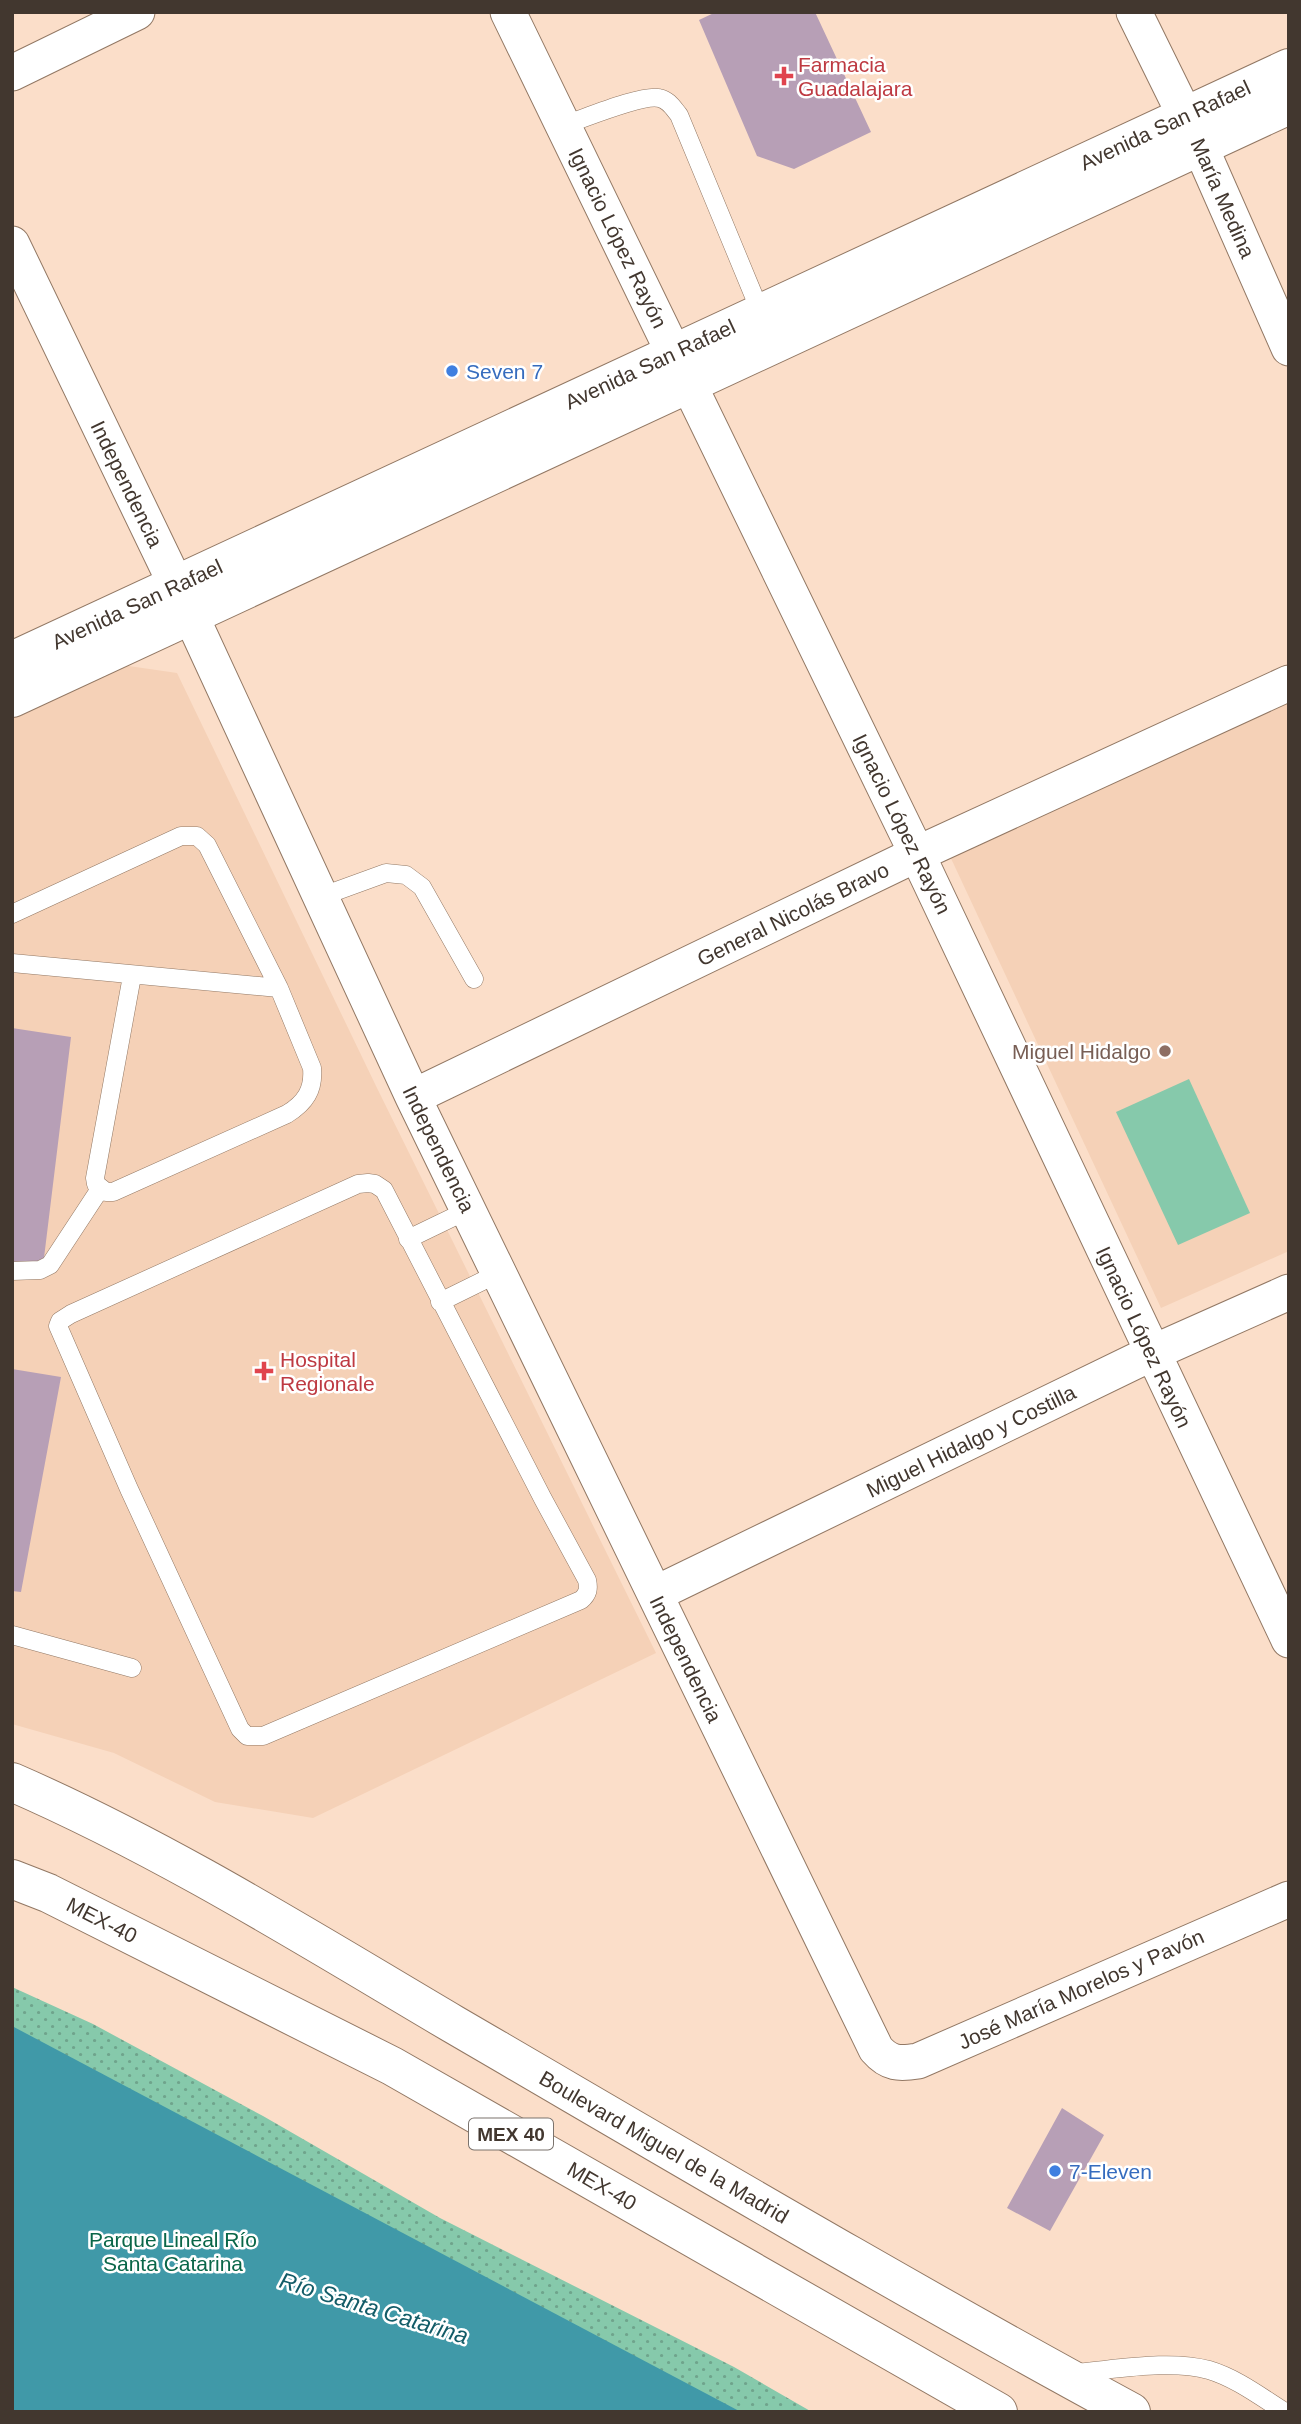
<svg xmlns="http://www.w3.org/2000/svg" width="1301" height="2424" viewBox="0 0 1301 2424" font-family="Helvetica,sans-serif">
<style>
.built{fill:#f5d1b7}
.park{fill:url(#park-dots)}
.garden{fill:#86c9ab}
.water{fill:#4099a8}
.building{fill:#b79fb6}
.lines{fill:none;stroke-linecap:round;stroke-linejoin:round}
.service-casing{stroke:#927864;stroke-width:19}
.minor-casing{stroke:#927864;stroke-width:37}
.tertiary-casing{stroke:#927864;stroke-width:40}
.trunk-casing{stroke:#927864;stroke-width:40}
.service{stroke:#fff;stroke-width:18}
.minor{stroke:#fff;stroke-width:35}
.tertiary{stroke:#fff;stroke-width:38}
.trunk{stroke:#fff;stroke-width:38}
.health-dot{fill:#e0444e;stroke:#fff;stroke-width:2.5}
.shop-dot{fill:#3f7fe0;stroke:#fff;stroke-width:2.5}
.education-dot{fill:#8d6e63;stroke:#fff;stroke-width:2.5}
.labels{text-anchor:middle;dominant-baseline:central;stroke-width:5;stroke-linejoin:round;paint-order:stroke}
.shield{fill:#fff;stroke:#7b736d;stroke-width:2}
.shield-label{font-size:19px;font-weight:bold;fill:#42372f}
.health-label{font-size:21px;fill:#be3a42;stroke:#fff;text-anchor:start}
.street-label{font-size:21px;fill:#42372f;stroke:#fff}
.shop-label{font-size:21px;fill:#366cbe;stroke:#fff;text-anchor:start}
.education-label{font-size:21px;fill:#785e54;stroke:#fff;text-anchor:end}
.park-label{font-size:21px;fill:#096648;stroke:#fff}
.water-label{font-size:23px;font-style:italic;fill:#135c68;stroke:#fff}
</style>
<defs>
<pattern id="park-dots" width="8" height="8" patternUnits="userSpaceOnUse" patternTransform="scale(1.75)"><rect width="8" height="8" fill="#86c9ab"/><path d="M2 2h.1M6 6h.1" fill="none" stroke="#6fa48c" stroke-width="1.8" stroke-linecap="round"/></pattern>
</defs>
<rect width="100%" height="100%" fill="#fbdec9"/>
<path class="built" d="M115,664L177,673L377,1088L656,1653L313,1818L215,1802L114,1753L12,1724V713Z
M1289,700V1251L1161,1308L948,852Z"/>
<path class="park" d="M12,1987L93,2024L263,2116L440,2218L734,2367L812,2412H12Z"/>
<path class="garden" d="M1189,1079L1250,1213L1178,1245L1116,1112Z"/>
<path class="water" d="M12,2026L741,2412H12Z"/>
<path class="building" d="M716,12H815L871,132L794,169L757,156L699,20Z
M12,1028L71,1037L43,1266L12,1262Z
M12,1369L61,1377L21,1592L12,1591Z
M1062,2108L1104,2135L1050,2231L1007,2208Z"/>
<g class="lines">
<g class="service-casing">
<path id="service" d="M564,125C583,119 642,94 659,98C669,100 673,108 679,115L763,318
M320,897L386,873L406,875L422,887L474,979
M12,914L181,836H197L207,845L279,988
M12,963L279,988L312,1068C314,1090 305,1103 287,1114L113,1192H106L96,1184L95,1178L132,976
M368,1183L375,1184L384,1190L543,1499L587,1580C589,1589 588,1594 581,1600L263,1736H247L240,1729L129,1489L58,1326L60,1321L71,1314L358,1184Z
M408,1239L468,1210
M12,1271L40,1270L50,1265L100,1189
M440,1302L499,1273
M12,1635L132,1668
M1073,2373C1114,2370 1169,2359 1209,2370C1236,2378 1261,2397 1285,2412"/>
</g>
<g class="minor-casing">
<path id="minor" d="M508,12L917,854L1289,1640
M1134,12L1200,146L1289,348
M12,73L137,12
M12,244L191,616L413,1097L876,2049C889,2064 899,2064 918,2061L1289,1899
M413,1097L917,854L1289,683
M655,1594L1152,1353L1289,1292"/>
</g>
<g class="tertiary-casing">
<path id="tertiary" d="M12,661L1289,68
M12,698L1289,105"/>
</g>
<g class="trunk-casing">
<path id="trunk" d="M12,1782C166,1849 309,1939 453,2024C678,2155 902,2288 1131,2412
M12,1879L48,1893L392,2066L998,2412"/>
</g>
<use href="#service" class="service"/>
<use href="#minor" class="minor"/>
<use href="#tertiary" class="tertiary"/>
<use href="#trunk" class="trunk"/>
</g>
<g class="health-dot">
<path d="M780.5 65.5h7v7h7v7h-7v7h-7v-7h-7v-7h7z"/>
<path d="M260.5 1360.5h7v7h7v7h-7v7h-7v-7h-7v-7h7z"/>
</g>
<g class="shop-dot">
<circle cx="452" cy="371" r="7"/>
<circle cx="1055" cy="2171" r="7"/>
</g>
<circle class="education-dot" cx="1165" cy="1051" r="7"/>
<g class="labels">
<rect class="shield" x="469" y="2118.5" width="84" height="31" rx="5"/>
<g class="shield-label">
<text x="511" y="2134">MEX 40</text>
</g>
<g class="health-label">
<text x="798" y="64">Farmacia<tspan x="798" dy="24">Guadalajara</tspan></text>
<text x="280" y="1359">Hospital<tspan x="280" dy="24">Regionale</tspan></text>
</g>
<g class="street-label">
<text transform="translate(1165 125) rotate(-25)">Avenida San Rafael</text>
<text transform="translate(1223 198) rotate(66)">María Medina</text>
<text transform="translate(618 238) rotate(64)">Ignacio López Rayón</text>
<text transform="translate(650 364) rotate(-25)">Avenida San Rafael</text>
<text transform="translate(127 484) rotate(64)">Independencia</text>
<text transform="translate(137 604) rotate(-25)">Avenida San Rafael</text>
<text transform="translate(902 824) rotate(64)">Ignacio López Rayón</text>
<text transform="translate(793 914) rotate(-26)">General Nicolás Bravo</text>
<text transform="translate(439 1149) rotate(64)">Independencia</text>
<text transform="translate(1144 1337) rotate(65)">Ignacio López Rayón</text>
<text transform="translate(971 1441) rotate(-26)">Miguel Hidalgo y Costilla</text>
<text transform="translate(686 1659) rotate(64)">Independencia</text>
<text transform="translate(102 1920) rotate(27)">MEX-40</text>
<text transform="translate(1081 1989) rotate(-24)">José María Morelos y Pavón</text>
<text transform="translate(664 2147) rotate(30)">Boulevard Miguel de la Madrid</text>
<text transform="translate(602 2186) rotate(30)">MEX-40</text>
</g>
<g class="shop-label">
<text x="466" y="371">Seven 7</text>
<text x="1069" y="2171">7-Eleven</text>
</g>
<g class="education-label">
<text x="1151" y="1051">Miguel Hidalgo</text>
</g>
<g class="park-label">
<text x="173" y="2239">Parque Lineal Río<tspan x="173" dy="24">Santa Catarina</tspan></text>
</g>
<g class="water-label">
<text transform="translate(374 2308) rotate(17)">Río Santa Catarina</text>
</g>
</g>
<rect width="1301" height="2424" fill="none" stroke="#42372f" stroke-width="28"/>
</svg>
